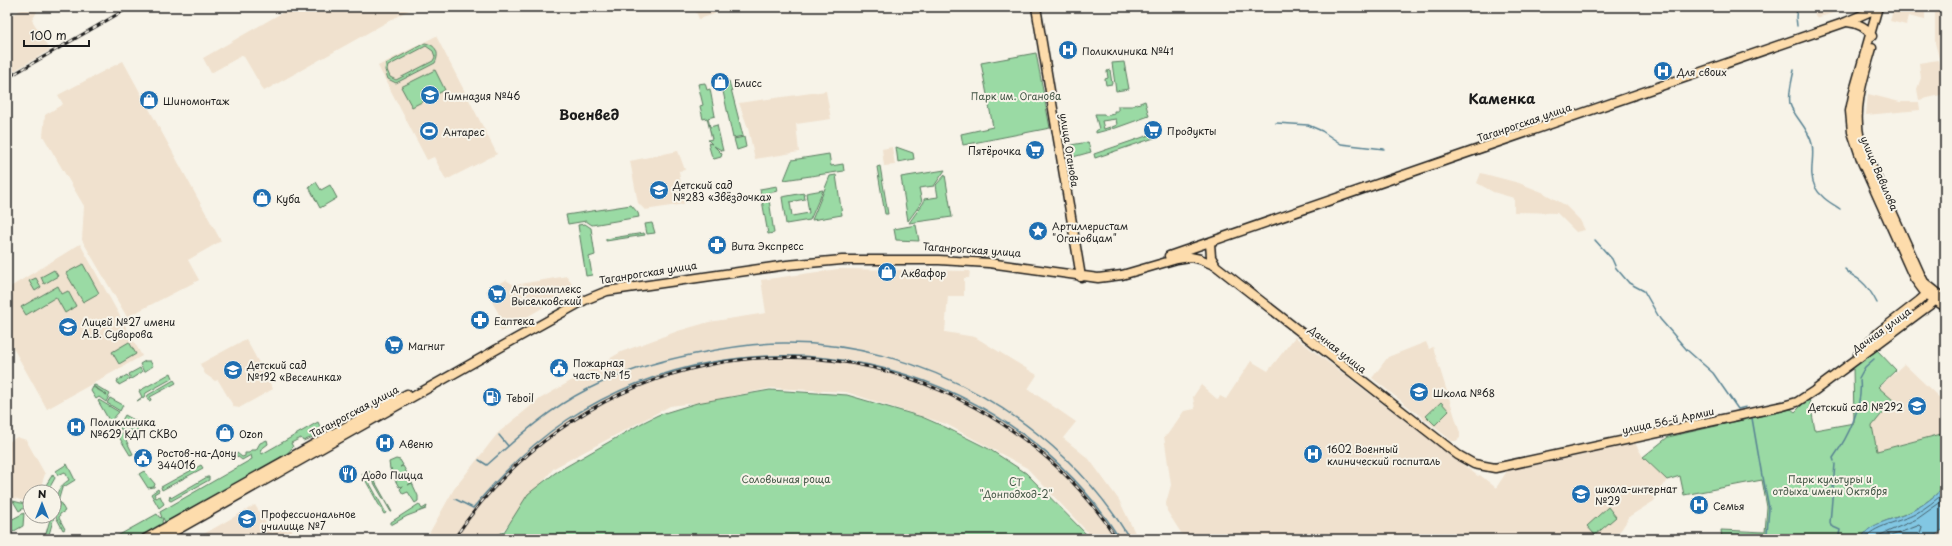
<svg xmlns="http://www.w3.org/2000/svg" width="1952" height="546" viewBox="0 0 1952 546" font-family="'Playpen Sans',sans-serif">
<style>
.built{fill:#f0e1ce}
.green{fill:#9adaa4;stroke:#5b7b60;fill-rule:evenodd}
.water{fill:#82c7e3;stroke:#598393}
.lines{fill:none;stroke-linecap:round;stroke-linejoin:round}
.shore{stroke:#45606c;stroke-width:1}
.stream{stroke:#598393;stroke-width:1.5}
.major-casing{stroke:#1c1c1c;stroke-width:11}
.major{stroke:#fddcac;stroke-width:8}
.rail-casing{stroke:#1c1c1c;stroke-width:3}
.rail{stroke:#f7f3e8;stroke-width:1.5;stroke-dasharray:4.5;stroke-linecap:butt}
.labels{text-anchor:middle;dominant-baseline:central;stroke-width:4;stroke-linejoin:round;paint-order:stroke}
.poi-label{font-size:10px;fill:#1c1c1c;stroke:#f7f3e8;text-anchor:start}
.park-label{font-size:10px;fill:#425545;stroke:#f7f3e8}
.street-label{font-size:10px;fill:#1c1c1c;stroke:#f7f3e8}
.district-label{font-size:14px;font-weight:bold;fill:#1c1c1c;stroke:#f7f3e8}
</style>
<rect width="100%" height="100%" fill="#f7f3e8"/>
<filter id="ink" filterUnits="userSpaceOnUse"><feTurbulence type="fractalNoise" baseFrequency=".025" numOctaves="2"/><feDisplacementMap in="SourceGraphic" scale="8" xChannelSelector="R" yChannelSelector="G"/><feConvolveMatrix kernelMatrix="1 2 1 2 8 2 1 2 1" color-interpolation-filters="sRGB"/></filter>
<g filter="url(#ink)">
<path class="built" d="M26,7H33L37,12L32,20L50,50L7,75V18Z
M292,7H414L264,91L243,55L211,73L203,58Z
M694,7H721L713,9L715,14L699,19Z
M1813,7H1854L1816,18Z
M1894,7H1925V20L1908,16L1906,25L1890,21Z
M1935,7H1945V80L1935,43Z
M436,36L497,154L446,180L434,157L427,160L378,66Z
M1938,60L1945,86V94L1919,100L1917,89L1921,78L1919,63Z
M123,61L221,241L188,260L199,280L127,317L82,240L84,206L43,136L45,115L63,104L58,95Z
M826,91L831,119L796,124L799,152L755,159L748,128L739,103Z
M1868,94L1900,102H1919L1920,110L1866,115Z
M892,147L895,165L884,166L882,149Z
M678,151L685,170L679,171L684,204L645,210L638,203L630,161Z
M1481,173L1519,183L1542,192L1558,201L1565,205L1580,220L1585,230L1576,232L1557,213L1514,212V198L1493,192L1477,183Z
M80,244L142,356L47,409L7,337V289Z
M838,269L970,271L969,278H964V296H948L945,332L975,337L1037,375L1028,389L1076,422L1063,438L1089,459L1119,500L1138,539H1094L1027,468L946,424L846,392L771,388L703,402L670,406L554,468L496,539H426L454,489L498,433L538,400L621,352L678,331L709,322L766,313L761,280Z
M567,276L575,289L501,332L494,320L500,316L486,291L506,280L514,285Z
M1295,337L1474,473L1478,476L1480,475L1496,488L1507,471L1635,443L1643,457L1667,480L1654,501L1630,516L1621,530L1608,539H1185L1167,511L1166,503L1171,485L1164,436L1167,435L1184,411L1195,409L1193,397L1201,385L1218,400L1220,396L1226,399L1251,361L1268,371Z
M246,339L273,389L239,408L234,407L218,380L215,381L205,374L200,364Z
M1426,342L1429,349L1433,347L1460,433V438L1456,441H1452L1372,378L1388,357Z
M1904,364L1945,403V433L1877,451L1872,426L1893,400L1878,388Z
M17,437L26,440L45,474L39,492H30V498L24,501L7,496V443Z
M255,505L272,533L289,525L297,539H195Z"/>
<path class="green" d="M425,43C436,45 440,53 435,63L396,83L388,79L385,70L386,64ZM426,46L433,51L435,57L433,61L396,80L390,77L387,70L388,66Z
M1036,53L1050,128L963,145L961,134L993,127L981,63Z
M1124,62L1129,89L1116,91L1112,63Z
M435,70L445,90L412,107L401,87Z
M1110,70L1112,84L1106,85L1105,79L1108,78L1107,71Z
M729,81L743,136L733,138L721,82Z
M705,83L707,90L710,89L715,116L708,118L710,127L717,125L723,151L714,146L722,154L721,157L714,159L712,157L708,143L712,144L708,140L712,139L707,118L703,119L700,106L703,105L698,84Z
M1145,101L1149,116L1113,129L1112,127L1117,125L1116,119L1102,121L1104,129L1110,127L1111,129L1096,133V131L1099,129L1095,114H1104L1105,116L1114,114V111H1118V106H1132Z
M1155,133L1157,137L1095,158L1094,154Z
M744,137L746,147L737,150L734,139Z
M1088,142L1091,152L1073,157L1071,145Z
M896,147L913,153L914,159L898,162Z
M829,154L831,166L843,164L844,171L784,180L792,160Z
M880,166L888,214H885L877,167Z
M945,170L934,186L919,188L922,202L908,221L901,177Z
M836,175L842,215L812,220L830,176Z
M945,175L952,217L909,223L924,202V199L938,197L936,185Z
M316,182L321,190L330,185L337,198L320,208L309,187Z
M777,186L778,191L768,193L774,233L768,234L760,189Z
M823,190L810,220L786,224L782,197L804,193L805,199L790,202L792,216L809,213L806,193Z
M631,205L638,213L639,217L592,225L586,221L568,224L566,215Z
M652,223L655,233L647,234L645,224Z
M585,224L591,228L595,255L589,257L592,275L586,276L578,225Z
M916,225L919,241L896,240L894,229Z
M644,233L645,235L606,241V239Z
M83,264L99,293L83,302L66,273Z
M54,270L58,276L44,284L41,277Z
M36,278L41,287L35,291L29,281Z
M58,286L62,294L68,291L76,306L65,313L56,297L26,315L21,307Z
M129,342L136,354L119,364L112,352Z
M1877,350L1896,370L1878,387L1893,400L1872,426L1877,451L1945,433V486C1935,496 1925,504 1912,511C1897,519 1869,522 1861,539H1722L1721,530L1765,532L1767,507L1762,480L1684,495L1680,476L1667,480L1643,457L1668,437L1791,409L1795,412L1809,398L1815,430L1854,423L1853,367Z
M145,361H150L153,366L144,372L140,364Z
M140,368L142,372L131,379L129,374Z
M171,373L173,378L146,393L144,397L137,401L142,397L139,391Z
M127,375L130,379L119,385L117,381Z
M174,380L176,383L150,397L151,400L149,401L147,397L148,395Z
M95,385L110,394L106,402L99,397L96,399L91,391L93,387L107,395L93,386Z
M770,390L847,395L922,417L945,427L989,449L1026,473L1091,539H487L504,532L528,494L555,473L642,423L658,415L697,403Z
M110,398L123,405L120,411L107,403Z
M99,400L119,412L110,422L98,401Z
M1441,402L1449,411L1435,425L1426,416Z
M125,415L136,421L121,430L119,426Z
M318,422L323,433L303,441L301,438L291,443L293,447L284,457L166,524L163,518L162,522L164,525L139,539H112L157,514L159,517L162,518L160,512L252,459L251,455L242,460L237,456L231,457L237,453L242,457L245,456V453H249L251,450H256L260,443L267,440L268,444L260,450L262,454Z
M139,423L141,424L137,431L125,438L133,454L130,455L119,437L120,434L136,427Z
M396,459L400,460L403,465L400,467L403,466L407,473L405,475L407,474L411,483L408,485L412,483L418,496V501L415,503L408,492L403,494L400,489L403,486L399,487L395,480L396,478L395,479L390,470L392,469H390L389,462Z
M67,464L75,480L62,488L57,505L54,504C58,491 58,487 69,480L65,472L58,475L56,471Z
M201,465L203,468L162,490L161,487Z
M144,471L155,484L154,487L148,488L139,474Z
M367,471H369L392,512H391Z
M364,473L386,513L384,514L362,474Z
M53,474L55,478L47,492H44L46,485Z
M207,477H209V480L171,501L169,500L170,496L171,498Z
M158,489L159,491L154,494L156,498L160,496L164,504L159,508L151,494Z
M13,501L29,505L19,511Z
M60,502L65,511L60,514L59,518L65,529L63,530L56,517Z
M419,504L422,509L427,506L426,509L407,516L391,525V522Z
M54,506H57L48,538L45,537L51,516H54Z
M1608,507L1616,517L1595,535L1587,526Z
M24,513L23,526L7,535V522Z"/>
<path class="water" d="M1945,486V528L1930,539H1861C1869,521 1897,520 1912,511C1924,505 1935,496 1945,486Z"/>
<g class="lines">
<path class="shore" d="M1865,539C1871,526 1903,521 1915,514C1926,508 1936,500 1945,492
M1871,539L1917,519L1945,499
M1883,539L1920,525L1922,527L1918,539"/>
<path class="stream" d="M1797,26L1796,17L1797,7
M1794,70C1792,81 1788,93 1790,104C1794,117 1808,127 1812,144C1815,158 1808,173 1815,187C1820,197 1831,203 1840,209
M1276,123L1308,125L1322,131L1341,144L1384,149
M1595,240L1612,259L1616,268L1629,283L1644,291L1660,319L1687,350L1713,373L1738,409L1746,407
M1845,269C1851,276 1855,276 1861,281C1868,287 1873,295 1877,303
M1859,378L1865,367L1874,359
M1752,418L1762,476
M499,435L508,446
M479,460L487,465C518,437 550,408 588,389C622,372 658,361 695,354C724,348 754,343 784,343C923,342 1059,421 1130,539
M1834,461L1833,458C1848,437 1863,407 1860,380
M1835,464L1830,523L1831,526L1840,530L1839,535L1844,539
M1763,477L1769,508L1767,533
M455,499L473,508C500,475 531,444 567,420C750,300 1003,353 1120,539
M1767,539V535"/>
<g class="major-casing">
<path id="major" d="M1036,7L1081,277
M1878,7L1854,91L1850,111L1852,132L1862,162L1914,278L1926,294L1945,307
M1847,22C1857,23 1866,26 1872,36
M1872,48C1863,79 1853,108 1860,140L1920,274L1924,282L1945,299
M1210,243L1211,257L1216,266
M1169,256L1846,22L1878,8
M1858,355L1879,332L1919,301L1930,291
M145,539L334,433L407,394
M161,539L508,343L585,300L607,291L787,265L842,260H939L989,263L1098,278L1122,275L1177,259L1190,257L1200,259L1216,266L1458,455L1474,464L1495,468L1783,406L1797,402L1814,391L1935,301L1943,298"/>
</g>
<use href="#major" class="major"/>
<g class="rail-casing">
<path id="rail" d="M7,78L130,7
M454,539C570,364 792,305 976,408C1033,440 1082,484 1117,539"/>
</g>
<use href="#rail" class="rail"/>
</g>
</g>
<defs>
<g id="hospital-disc" transform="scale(1)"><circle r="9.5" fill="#1f6fb2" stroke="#f7f3e8"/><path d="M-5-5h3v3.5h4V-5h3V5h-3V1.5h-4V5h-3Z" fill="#fff"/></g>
<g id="shop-disc" transform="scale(1)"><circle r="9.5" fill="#1f6fb2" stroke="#f7f3e8"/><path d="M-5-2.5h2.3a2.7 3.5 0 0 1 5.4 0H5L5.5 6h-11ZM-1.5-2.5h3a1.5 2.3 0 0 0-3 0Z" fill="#fff"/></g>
<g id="school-disc" transform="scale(1)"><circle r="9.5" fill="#1f6fb2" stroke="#f7f3e8"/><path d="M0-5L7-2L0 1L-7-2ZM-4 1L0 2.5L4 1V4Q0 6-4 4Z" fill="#fff"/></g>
<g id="supermarket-disc" transform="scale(1)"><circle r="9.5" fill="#1f6fb2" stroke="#f7f3e8"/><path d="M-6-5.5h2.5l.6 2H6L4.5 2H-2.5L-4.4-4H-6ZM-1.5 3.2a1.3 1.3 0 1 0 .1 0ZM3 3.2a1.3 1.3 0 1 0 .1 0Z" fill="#fff"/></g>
<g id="stadium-disc" transform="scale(1)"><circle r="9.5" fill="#1f6fb2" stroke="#f7f3e8"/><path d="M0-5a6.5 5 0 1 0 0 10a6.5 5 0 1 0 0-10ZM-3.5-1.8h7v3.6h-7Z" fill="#fff"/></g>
<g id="sight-disc" transform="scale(1)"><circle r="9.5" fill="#1f6fb2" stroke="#f7f3e8"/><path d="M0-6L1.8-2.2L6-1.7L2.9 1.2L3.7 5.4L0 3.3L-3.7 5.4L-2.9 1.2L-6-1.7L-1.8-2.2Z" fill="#fff"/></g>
<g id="pharmacy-disc" transform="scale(1)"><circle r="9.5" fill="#1f6fb2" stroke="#f7f3e8"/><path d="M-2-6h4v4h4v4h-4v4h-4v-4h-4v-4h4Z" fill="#fff"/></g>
<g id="civic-disc" transform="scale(1)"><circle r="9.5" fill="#1f6fb2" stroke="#f7f3e8"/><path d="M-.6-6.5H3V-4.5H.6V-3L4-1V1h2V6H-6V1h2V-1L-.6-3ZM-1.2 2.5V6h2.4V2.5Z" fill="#fff"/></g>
<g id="fuel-disc" transform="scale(1)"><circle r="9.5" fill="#1f6fb2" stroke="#f7f3e8"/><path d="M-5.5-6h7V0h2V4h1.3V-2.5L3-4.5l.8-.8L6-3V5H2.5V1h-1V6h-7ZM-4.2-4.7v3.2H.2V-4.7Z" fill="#fff"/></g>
<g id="restaurant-disc" transform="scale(1)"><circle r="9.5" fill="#1f6fb2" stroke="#f7f3e8"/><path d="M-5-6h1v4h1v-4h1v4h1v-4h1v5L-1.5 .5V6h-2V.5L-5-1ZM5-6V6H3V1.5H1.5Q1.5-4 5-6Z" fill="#fff"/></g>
<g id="university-disc" transform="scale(1)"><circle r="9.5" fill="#1f6fb2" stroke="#f7f3e8"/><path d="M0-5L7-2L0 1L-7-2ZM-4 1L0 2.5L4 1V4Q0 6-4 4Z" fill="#fff"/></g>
</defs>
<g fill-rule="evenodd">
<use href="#hospital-disc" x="1068" y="50"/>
<use href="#hospital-disc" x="1663" y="71"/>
<use href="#shop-disc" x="720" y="82"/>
<use href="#school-disc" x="430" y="95"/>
<use href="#shop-disc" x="149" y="100"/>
<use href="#supermarket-disc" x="1153" y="130"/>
<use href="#stadium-disc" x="429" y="131"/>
<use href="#supermarket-disc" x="1035" y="150"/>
<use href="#school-disc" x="659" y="190"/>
<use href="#shop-disc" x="262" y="198"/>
<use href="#sight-disc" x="1038" y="231"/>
<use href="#pharmacy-disc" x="717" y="245"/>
<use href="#shop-disc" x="887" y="272"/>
<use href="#supermarket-disc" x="497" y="294"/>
<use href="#pharmacy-disc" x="480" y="320"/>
<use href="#school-disc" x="68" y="327"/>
<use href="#supermarket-disc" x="394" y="345"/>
<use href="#civic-disc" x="559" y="368"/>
<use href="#school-disc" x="233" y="370"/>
<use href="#school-disc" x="1419" y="392"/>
<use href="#fuel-disc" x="492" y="397"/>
<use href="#school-disc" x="1917" y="406"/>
<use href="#hospital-disc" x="76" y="427"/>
<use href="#shop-disc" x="225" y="433"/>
<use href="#hospital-disc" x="385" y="443"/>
<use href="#hospital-disc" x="1313" y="454"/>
<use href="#civic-disc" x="143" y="458"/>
<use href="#restaurant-disc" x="348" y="474"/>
<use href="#school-disc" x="1581" y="494"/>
<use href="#hospital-disc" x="1699" y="505"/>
<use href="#university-disc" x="247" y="519"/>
</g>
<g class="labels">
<g class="poi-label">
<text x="1082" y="50">Поликлиника №41</text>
<text x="1677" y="71">Для своих</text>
<text x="734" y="82">Блисс</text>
<text x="444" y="95">Гимназия №46</text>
<text x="163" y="100">Шиномонтаж</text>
<text x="1167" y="130">Продукты</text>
<text x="443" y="131">Антарес</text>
<text x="1021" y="150" text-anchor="end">Пятёрочка</text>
<text x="673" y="184">Детский сад<tspan x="673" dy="12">№283 «Звёздочка»</tspan></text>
<text x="276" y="198">Куба</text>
<text x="1052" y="225">Артиллеристам<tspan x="1052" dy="12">"Огановцам"</tspan></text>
<text x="731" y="245">Вита Экспресс</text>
<text x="901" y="272">Аквафор</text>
<text x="511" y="288">Агрокомплекс<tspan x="511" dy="12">Выселковский</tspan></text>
<text x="494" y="320">Еаптека</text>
<text x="82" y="321">Лицей №27 имени<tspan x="82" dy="12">А.В. Суворова</tspan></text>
<text x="408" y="345">Магнит</text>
<text x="573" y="362">Пожарная<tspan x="573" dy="12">часть № 15</tspan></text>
<text x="247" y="364">Детский сад<tspan x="247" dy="12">№192 «Веселинка»</tspan></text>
<text x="1433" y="392">Школа №68</text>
<text x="506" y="397">Teboil</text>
<text x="1903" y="406" text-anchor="end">Детский сад №292</text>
<text x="90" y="421">Поликлиника<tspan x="90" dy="12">№629 КДП СКВО</tspan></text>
<text x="239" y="433">Ozon</text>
<text x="399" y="443">Авеню</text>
<text x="1327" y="448">1602 Военный<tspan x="1327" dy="12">клинический госпиталь</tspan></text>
<text x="157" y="452">Ростов-на-Дону<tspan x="157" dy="12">344016</tspan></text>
<text x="362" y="474">Додо Пицца</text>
<text x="1595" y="488">школа-интернат<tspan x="1595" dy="12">№29</tspan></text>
<text x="1713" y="505">Семья</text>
<text x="261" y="513">Профессиональное<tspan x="261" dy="12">училище №7</tspan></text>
</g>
<g class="park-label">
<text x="1016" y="95">Парк им. Оганова</text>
<text x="786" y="478">Соловьиная роща</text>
<text x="1830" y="478">Парк культуры и<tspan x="1830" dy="12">отдыха имени Октября</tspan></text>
<text x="1016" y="481">СТ<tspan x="1016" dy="12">"Донподход-2"</tspan></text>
</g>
<g class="street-label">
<text transform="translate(1524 122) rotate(-19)">Таганрогская улица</text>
<text transform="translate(1070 150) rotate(81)">улица Оганова</text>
<text transform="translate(1880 173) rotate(67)">улица Вавилова</text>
<text transform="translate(972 249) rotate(4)">Таганрогская улица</text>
<text transform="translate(648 272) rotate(-9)">Таганрогская улица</text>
<text transform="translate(1881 330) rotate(-36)">Дачная улица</text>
<text transform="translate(1338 349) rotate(38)">Дачная улица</text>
<text transform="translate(354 411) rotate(-28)">Таганрогская улица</text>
<text transform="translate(1668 420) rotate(-12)">улица 56-й Армии</text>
</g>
<g class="district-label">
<text x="1502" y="98">Каменка</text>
<text x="589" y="114">Военвед</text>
</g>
</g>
<rect width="1952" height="546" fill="none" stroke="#f7f3e8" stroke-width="24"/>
<rect x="12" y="12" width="1928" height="522" fill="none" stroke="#1c1c1c" stroke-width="1.5" filter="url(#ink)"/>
<g transform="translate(42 504)"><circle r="19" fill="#f7f3e8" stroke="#9f9d96"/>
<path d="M0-3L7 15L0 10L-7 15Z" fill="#1f6fb2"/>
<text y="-6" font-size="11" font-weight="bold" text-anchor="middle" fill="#1c1c1c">N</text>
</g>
<path d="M24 40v6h65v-6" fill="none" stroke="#1c1c1c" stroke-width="2"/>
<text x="30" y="40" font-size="12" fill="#1c1c1c" stroke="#f7f3e8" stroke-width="3" paint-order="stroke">100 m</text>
</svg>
